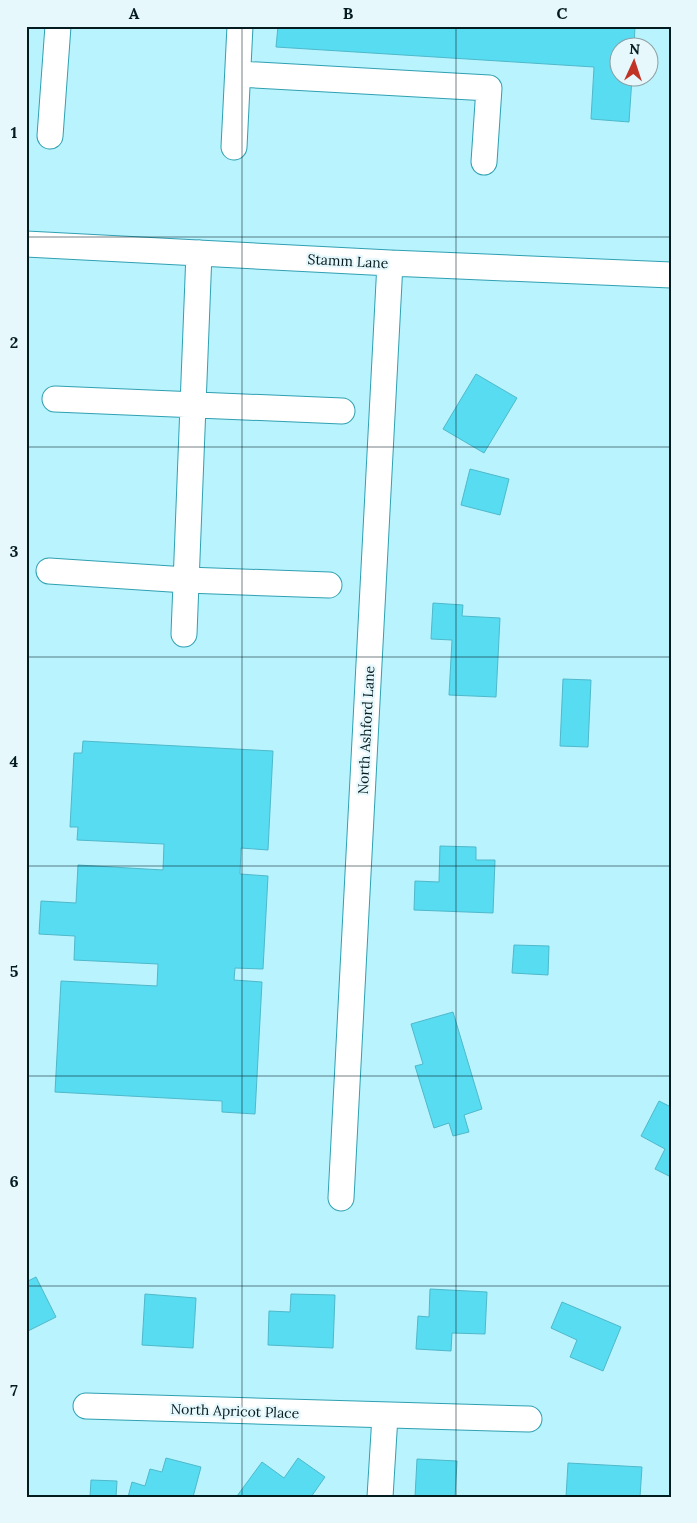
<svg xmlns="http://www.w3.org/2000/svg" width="697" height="1523" viewBox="0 0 697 1523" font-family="Lora,serif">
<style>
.building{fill:#58dcf1;stroke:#4eb9cb}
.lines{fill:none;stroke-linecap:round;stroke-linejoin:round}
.minor-casing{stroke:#2fa0b2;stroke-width:27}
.minor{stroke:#fff;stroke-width:25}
.grid{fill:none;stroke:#041b1f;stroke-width:1;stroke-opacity:0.55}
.labels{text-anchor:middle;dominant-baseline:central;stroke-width:4.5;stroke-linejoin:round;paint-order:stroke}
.street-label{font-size:14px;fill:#041b1f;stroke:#e6f8fc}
.neatline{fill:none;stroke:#041b1f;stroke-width:2}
.grid-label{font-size:16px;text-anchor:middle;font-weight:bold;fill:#041b1f}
</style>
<rect width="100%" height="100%" fill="#b9f3fe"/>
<path class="building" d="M278,26H635L634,48H620V78H632L629,122L591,119L594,67L276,47Z
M476,374L517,398L484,453L443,429Z
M470,469L509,479L500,515L461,505Z
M433,603L463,605L462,616L500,618L496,697L449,695L452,640L431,639Z
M563,679L591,680L588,747L560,746Z
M83,741L273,751L268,850L241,848L240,874L268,876L263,969L235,968L234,980L262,982L255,1114L222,1112V1101L55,1092L61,981L157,986L158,964L74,960L75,936L39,934L41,901L76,903L78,865L163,870L164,844L77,840L78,827H70L74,753H82Z
M440,846L476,847V860H495L493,913L414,910L415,881L439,882Z
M514,945L549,946L548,975L512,973Z
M453,1012L482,1109L464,1115L469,1132L453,1136L449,1123L434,1128L415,1066L423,1064L411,1024Z
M659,1101L671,1107V1177L655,1169L665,1149L641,1136Z
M36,1277L56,1317L26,1332V1282Z
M430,1289L487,1292L485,1334L452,1333L451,1351L416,1349L418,1316L429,1317Z
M145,1294L196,1298L193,1348L142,1345Z
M291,1294L335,1295L333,1348L268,1345L269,1311L290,1312Z
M562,1302L621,1327L603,1371L570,1357L577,1340L551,1328Z
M166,1458L201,1467L193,1497H128L132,1482L145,1486L150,1469L162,1472Z
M298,1458L325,1477L311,1497L237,1496L262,1462L284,1478Z
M417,1459L457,1461L455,1497H415Z
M568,1463L642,1467L640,1497H566Z
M91,1480L117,1481L116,1497H90Z"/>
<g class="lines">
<g class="minor-casing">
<path id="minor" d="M238,74L489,88L484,162
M50,136L58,26
M234,147L240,26
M26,244L390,263L671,275
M55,399L342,411
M49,571L186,580L329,585
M184,634L199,253
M341,1198L390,263
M86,1406L529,1419
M380,1497L385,1416"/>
</g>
<use href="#minor" class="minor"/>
</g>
<path class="grid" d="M242,26V1497M456,26V1497M26,237H671M26,447H671M26,657H671M26,866H671M26,1076H671M26,1286H671"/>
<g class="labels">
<g class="street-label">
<text transform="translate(348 261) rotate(3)">Stamm Lane</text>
<text transform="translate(366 730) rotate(-87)">North Ashford Lane</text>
<text transform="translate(235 1411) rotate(2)">North Apricot Place</text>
</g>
</g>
<rect width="697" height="1523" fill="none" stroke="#e6f8fc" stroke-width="55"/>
<g transform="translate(634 62) rotate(3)"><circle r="24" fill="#e6f8fc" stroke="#8ca0a4"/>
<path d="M0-4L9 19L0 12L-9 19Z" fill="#c13425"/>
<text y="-8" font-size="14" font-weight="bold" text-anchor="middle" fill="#041b1f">N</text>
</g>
<rect x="28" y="28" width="642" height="1468" class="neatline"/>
<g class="grid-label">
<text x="134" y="19">A</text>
<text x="348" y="19">B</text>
<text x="562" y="19">C</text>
<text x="14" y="138">1</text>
<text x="14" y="348">2</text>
<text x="14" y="557">3</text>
<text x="14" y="767">4</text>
<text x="14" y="977">5</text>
<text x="14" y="1187">6</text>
<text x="14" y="1396">7</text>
</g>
</svg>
